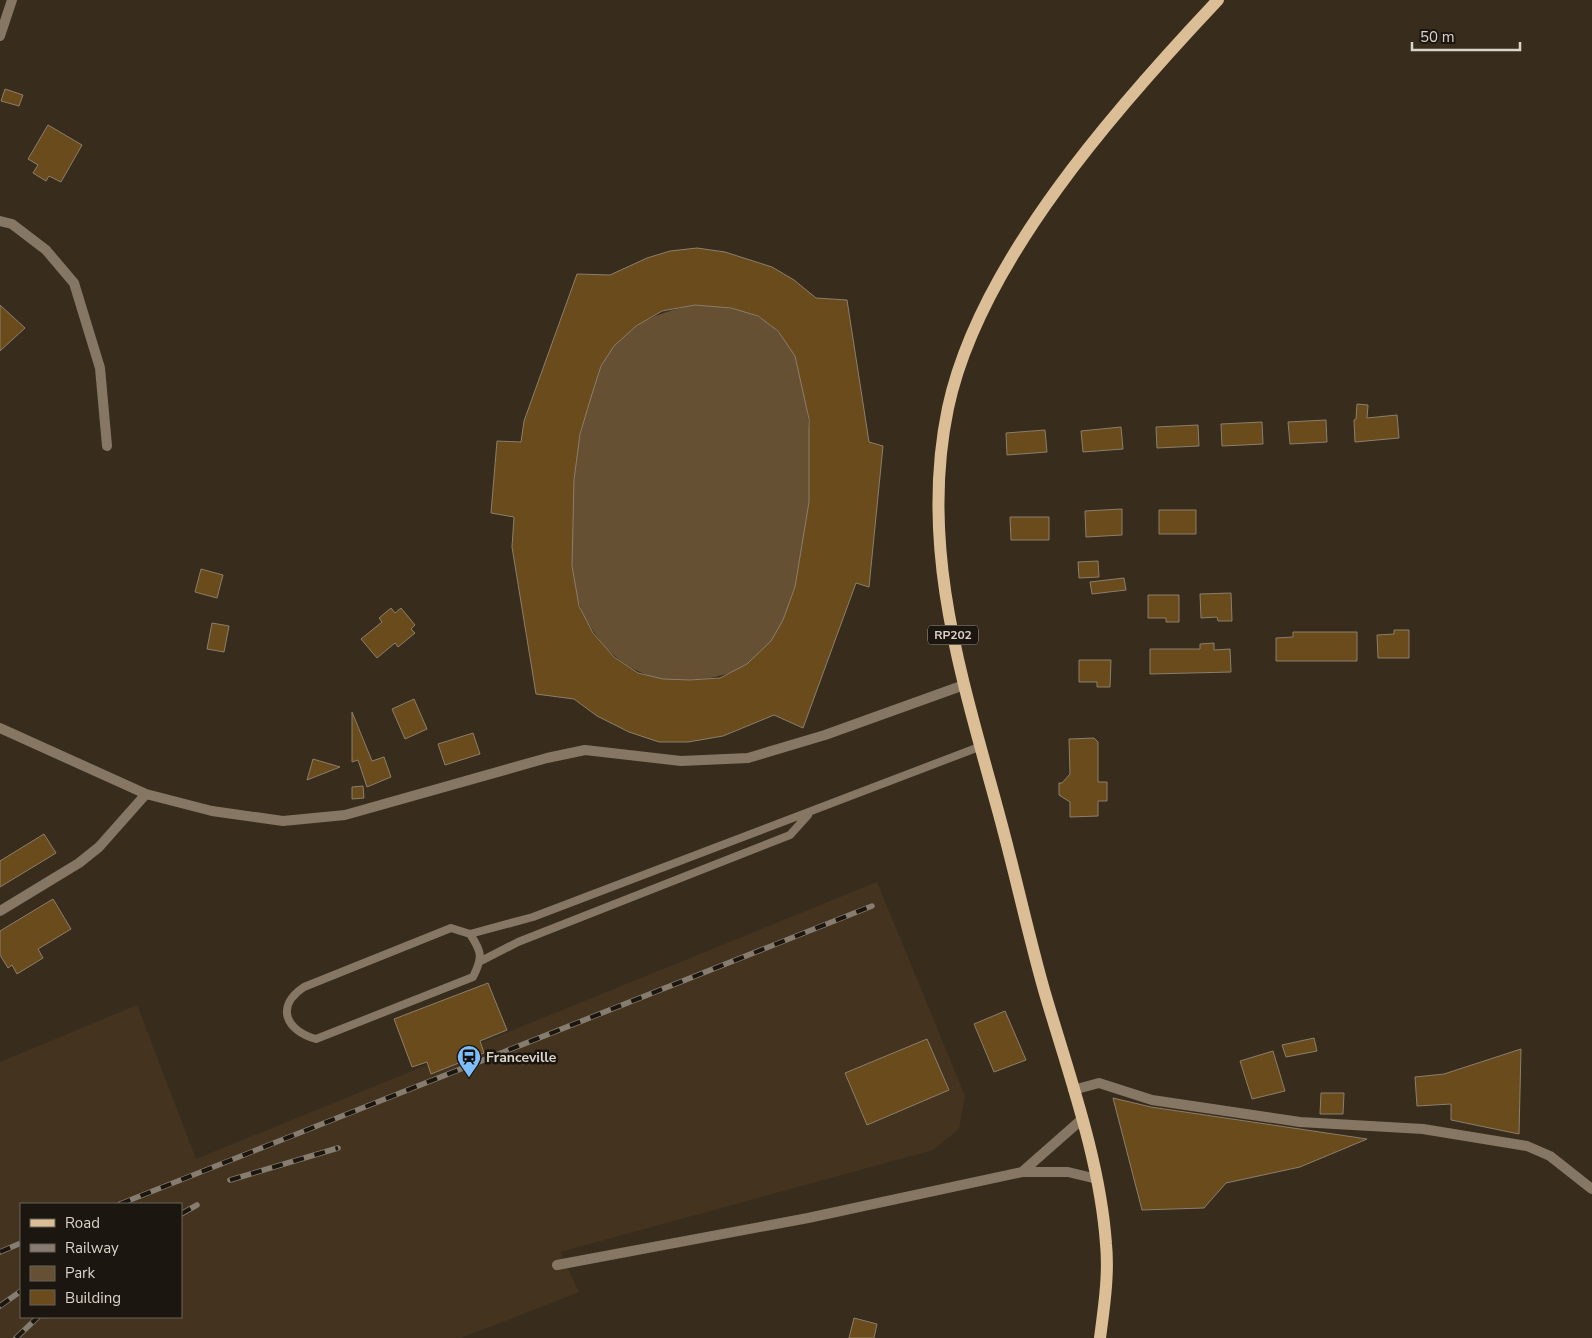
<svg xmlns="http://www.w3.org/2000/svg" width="1592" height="1338" viewBox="0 0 1592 1338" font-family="'Nunito Sans',sans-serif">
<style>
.built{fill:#44341f;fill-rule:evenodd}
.green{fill:#655033}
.building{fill:#694b1c;stroke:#8c7e6c;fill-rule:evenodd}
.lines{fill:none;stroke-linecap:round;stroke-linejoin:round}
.lane{stroke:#857764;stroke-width:8}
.street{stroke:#857764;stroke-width:10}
.primary{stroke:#dcbe96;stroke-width:12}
.rail-casing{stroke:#867d70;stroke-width:5.5}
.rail{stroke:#1b160f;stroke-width:4;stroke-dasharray:11;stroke-linecap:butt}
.labels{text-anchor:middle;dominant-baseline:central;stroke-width:5;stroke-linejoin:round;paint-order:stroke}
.shield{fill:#1b160f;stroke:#a19b92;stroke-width:1}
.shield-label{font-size:12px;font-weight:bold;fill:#dbd4ca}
.poi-label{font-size:14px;font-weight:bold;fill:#dbd4ca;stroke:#1b160f;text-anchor:start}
</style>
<rect width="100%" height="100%" fill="#382d1d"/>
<path class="built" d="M877,882L965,1096L959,1129L933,1150L560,1252L579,1292L461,1338H0V1062L137,1005L196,1159ZM21,1204H181V1317H21Z"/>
<path class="green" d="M695,305C724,307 758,308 779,333C785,339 793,349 796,358C820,428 815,578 772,640C748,674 712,681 674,680C632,678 602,651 584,615C557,562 574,390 615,345C639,319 661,312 695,305Z"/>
<path class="building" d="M5,89L23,95L19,106L1,101Z
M48,125L82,145L61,182L49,176L46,181L33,173L38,165L28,159Z
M697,248L725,252L772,267L794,280L816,298L847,300L869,442L883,446L869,587L856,583L803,728L774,715L723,736L688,742H659L629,732L597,716L574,699L536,694L512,547L514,517L491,513L497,441L521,442L524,421L577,274L610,275L647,258L670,251ZM695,305L731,308L758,316L778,331L795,356L809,419V502L795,587L783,620L771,641L747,664L720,678L690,680L663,679L638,673L614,657L593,633L579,606L572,566L574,480L580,434L592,394L601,366L614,346L636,326L662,311Z
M0,305L25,328L0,351Z
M1357,404L1368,405L1367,418L1397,415L1399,438L1355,442L1354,420L1356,419Z
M1326,420L1327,442L1290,444L1288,422Z
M1262,422L1263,444L1222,446L1221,424Z
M1198,425L1199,446L1157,448L1156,427Z
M1121,427L1123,449L1083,452L1081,431Z
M1045,430L1047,452L1007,455L1006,433Z
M1122,509V535L1086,537L1085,511Z
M1159,510H1196V534H1159Z
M1010,517H1049V540H1011Z
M1098,561L1099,577L1079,578L1078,562Z
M201,569L223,575L217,598L195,592Z
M1124,578L1126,590L1092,594L1090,582Z
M1231,593L1232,621H1218L1217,617L1201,618L1200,594Z
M1148,595H1179V622H1166V618H1148Z
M391,608L395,613L401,608L415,625L411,629L415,633L398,647L395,643L377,658L361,639L382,622L379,618Z
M212,623L229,626L224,652L207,649Z
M1394,630H1409V658H1378L1377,635L1394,634Z
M1293,632H1357V661H1276V638L1293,637Z
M1214,643V650L1230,649L1231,672L1150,674V649H1200V644Z
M1079,660H1111L1110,687H1097V682H1079Z
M414,699L427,729L405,739L392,709Z
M352,712L372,761L384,757L391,777L367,787L358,760L352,762Z
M473,733L480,754L445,765L438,744Z
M1094,738L1098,742V782H1107V801H1098V816L1070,817V802L1059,795V783H1062L1070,774L1069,739Z
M313,759L340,767L307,780Z
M363,786L364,798L352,799V787Z
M44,834L56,853L0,887V861Z
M53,899L71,929L38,949L43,958L17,974L12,965L8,968L0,955V931Z
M488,983L507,1030L480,1041L484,1053L431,1074L427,1062L412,1067L394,1019Z
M1005,1011L1026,1060L994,1072L974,1024Z
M1314,1038L1317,1051L1286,1057L1282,1045Z
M927,1039L949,1090L867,1125L845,1073Z
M1521,1049L1519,1134L1451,1120V1104L1417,1106L1415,1077L1444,1074Z
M1273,1051L1285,1091L1252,1099L1240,1061Z
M1321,1093H1344L1343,1114H1320Z
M1113,1098L1151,1107L1367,1139L1300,1167L1226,1183L1204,1208L1142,1210Z
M854,1318L877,1324L874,1338H849Z"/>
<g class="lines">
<path class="lane" d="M470,934C482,952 483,957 473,977L316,1039C287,1031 274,1007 304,987L451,928L470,934L533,917L979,747
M481,961L518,942L790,835L808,815"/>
<path class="street" d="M0,36L12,0
M0,221L12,224L46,250L74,283L100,368L107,446
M0,728L146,794L212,811L283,821L345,815L547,758L585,750L681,761L748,758L825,735L964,685
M0,911L79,863L99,847L146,794
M1073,1090L1099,1083L1152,1100L1300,1122L1423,1129L1527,1146L1550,1156L1592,1189
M1022,1172L1081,1120
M557,1265L808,1218L1022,1172H1068L1097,1179"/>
<path class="primary" d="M1100,1338C1104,1307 1109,1275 1106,1244C1100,1159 1068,1072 1044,990C1027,930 1014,868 997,807C961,675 919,546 948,408C979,262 1118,106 1218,0"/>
<g class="rail-casing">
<path id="rail" d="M230,1180L338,1148
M120,1204L872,906
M181,1214L197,1205
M0,1252L21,1243
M0,1306L21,1291
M16,1338L38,1317"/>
</g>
<use href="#rail" class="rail"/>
</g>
<defs>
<g id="station-pin" transform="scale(1.25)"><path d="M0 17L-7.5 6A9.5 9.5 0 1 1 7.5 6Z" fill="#7fbdfa" stroke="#1b160f"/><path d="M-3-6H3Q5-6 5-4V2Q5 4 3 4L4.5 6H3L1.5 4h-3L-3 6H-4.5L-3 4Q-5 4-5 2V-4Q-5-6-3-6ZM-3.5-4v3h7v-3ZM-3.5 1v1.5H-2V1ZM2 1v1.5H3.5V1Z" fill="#111"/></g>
</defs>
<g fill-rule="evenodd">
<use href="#station-pin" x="469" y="1057"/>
</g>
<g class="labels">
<rect class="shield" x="928" y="625.5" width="50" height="19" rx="4"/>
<g class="shield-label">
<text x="953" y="635">RP202</text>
</g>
<g class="poi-label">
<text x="486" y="1057">Franceville</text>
</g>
</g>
<rect x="20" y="1203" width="162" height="115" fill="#1b160f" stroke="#68625a"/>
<rect x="30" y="1219" width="25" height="8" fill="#dcbe96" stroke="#68625a"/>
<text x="65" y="1228" font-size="15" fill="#dbd4ca">Road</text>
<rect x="30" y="1244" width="25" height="8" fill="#867d70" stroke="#68625a"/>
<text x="65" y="1253" font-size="15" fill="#dbd4ca">Railway</text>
<rect x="30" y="1266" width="25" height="15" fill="#655033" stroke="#68625a"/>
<text x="65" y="1278" font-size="15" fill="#dbd4ca">Park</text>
<rect x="30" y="1290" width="25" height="15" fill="#694b1c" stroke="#68625a"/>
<text x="65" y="1303" font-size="15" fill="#dbd4ca">Building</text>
<path d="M1412 42v8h108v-8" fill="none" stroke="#dbd4ca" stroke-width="2.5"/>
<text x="1420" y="42" font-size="15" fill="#dbd4ca" stroke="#1b160f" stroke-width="4" paint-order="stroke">50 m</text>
</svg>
